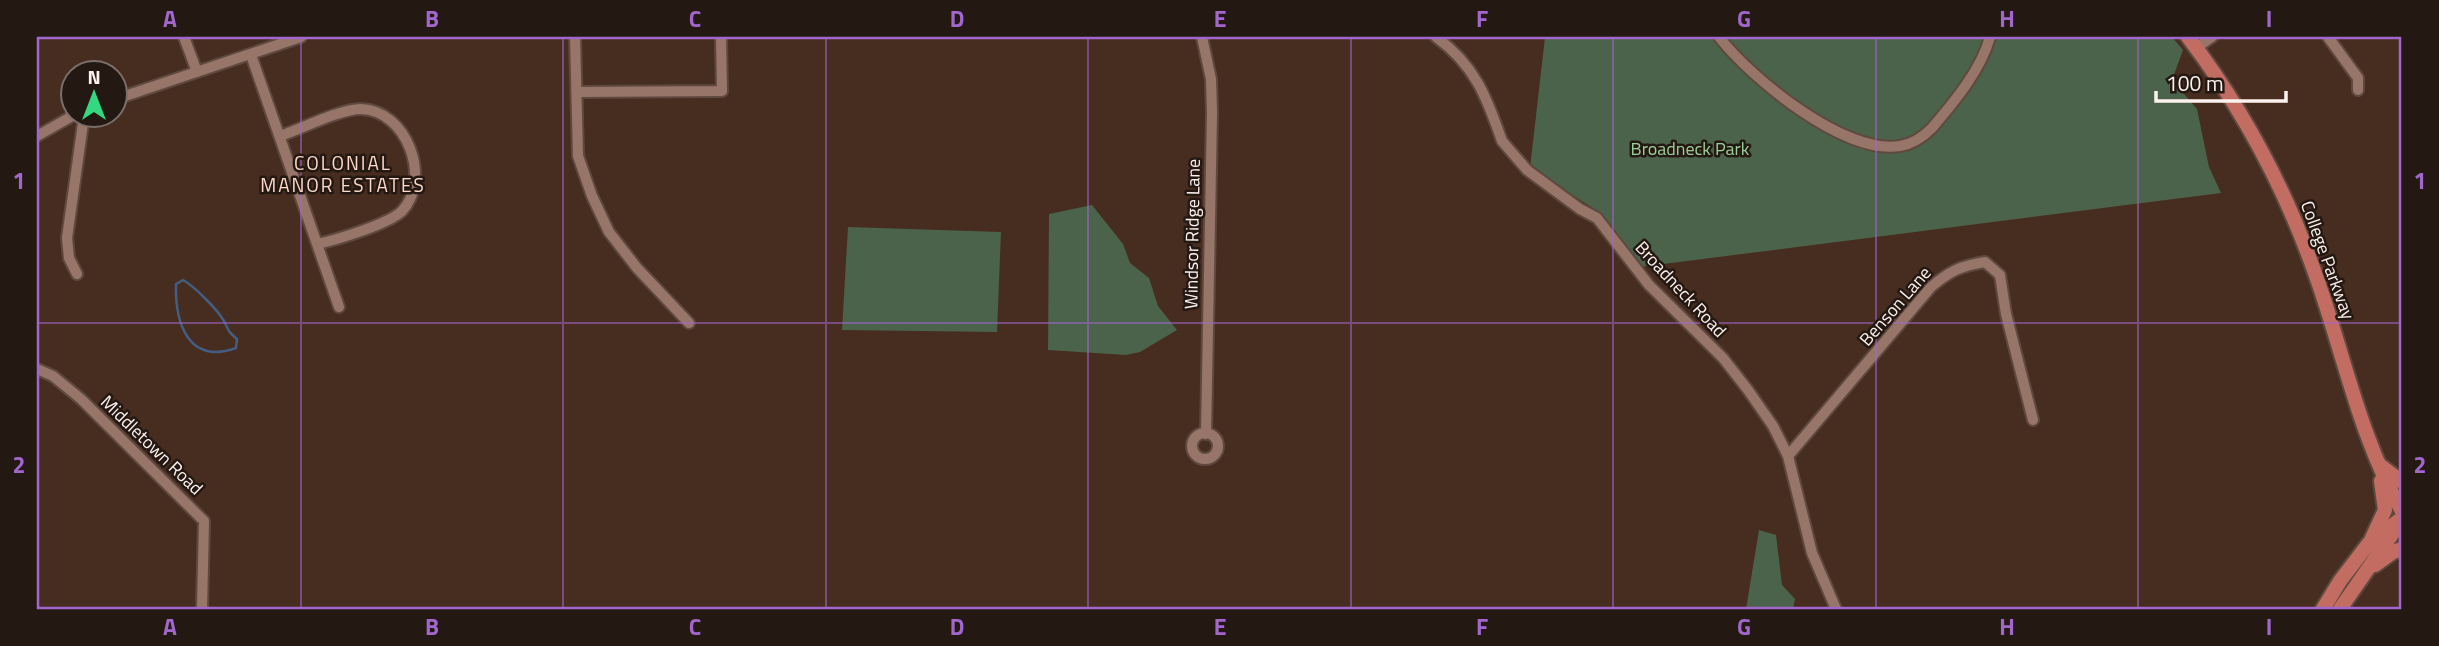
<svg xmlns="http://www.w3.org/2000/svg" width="2439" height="646" viewBox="0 0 2439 646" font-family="'Titillium Web',sans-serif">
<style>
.green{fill:#4b634a}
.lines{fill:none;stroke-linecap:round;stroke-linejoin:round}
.stream{stroke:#435e80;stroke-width:2.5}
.minor-casing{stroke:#5f493f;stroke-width:14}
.major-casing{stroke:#5f493f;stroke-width:18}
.minor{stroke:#977669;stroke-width:10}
.major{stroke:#c36c61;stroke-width:14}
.grid{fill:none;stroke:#a267cd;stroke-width:2;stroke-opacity:0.55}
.labels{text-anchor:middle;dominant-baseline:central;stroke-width:5;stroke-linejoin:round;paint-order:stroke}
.park-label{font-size:18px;fill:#9cd099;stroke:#241813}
.street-label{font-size:18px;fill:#fef2ee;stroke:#241813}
.neighbourhood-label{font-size:19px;letter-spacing:2px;fill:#fed9ca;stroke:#241813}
.neatline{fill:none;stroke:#a267cd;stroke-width:2.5}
.grid-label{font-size:23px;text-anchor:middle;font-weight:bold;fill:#a267cd}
</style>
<rect width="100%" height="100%" fill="#472c20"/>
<path class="green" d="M1545,37H2172L2183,50L2172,80L2197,109L2209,167L2221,193L1640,267L1596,210L1530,168Z
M1092,205L1123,244L1130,263L1149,278L1158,306L1177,330L1140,352L1126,355L1048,350L1049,214Z
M848,227L1001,232L997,332L842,330Z
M1759,530L1776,535L1782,585L1795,599L1793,609H1746Z"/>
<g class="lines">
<path class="stream" d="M183,280C194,286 217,309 224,321C229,330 227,331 237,339L236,348C188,365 175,323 176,284Z"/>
<g class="minor-casing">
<path id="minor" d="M184,37L197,72
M575,37L578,156L592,196L609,232L637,268L689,323
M1202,37L1211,79L1212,113L1206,434
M1436,37C1475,65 1487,98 1502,141L1527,170L1580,209L1597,218L1649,285L1723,358L1748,390L1773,426L1788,456L1812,553L1836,609
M1719,37C1751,78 1844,155 1900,146C1913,144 1923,137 1932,128C1954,102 1981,70 1990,37
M2328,37L2358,78V90
M2196,48L2212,37
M251,55L339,307
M577,92L722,91L721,37
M116,99L301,37
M37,136L74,115
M280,136C301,129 340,109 361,109C407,110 432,179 402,211C389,224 336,240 317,244
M77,274L69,258L67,238L84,116
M37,369L53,376L81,399L204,521L202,609
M1192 446a13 13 0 1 1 26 0a13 13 0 1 1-26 0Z
M1788,456L1931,287C1950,271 1960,266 1985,262L2000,275L2006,314L2033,420"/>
</g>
<g class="major-casing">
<path id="major" d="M2188,37C2243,109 2286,190 2316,276C2344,354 2360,439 2402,511
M2381,466L2402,482
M2372,538L2385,510L2381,481
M2375,565L2393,552L2402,549
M2323,609L2340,581L2369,543L2402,518
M2340,609L2397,527"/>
</g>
<use href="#minor" class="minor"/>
<use href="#major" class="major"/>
</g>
<path class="grid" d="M301,37V609M563,37V609M826,37V609M1088,37V609M1351,37V609M1613,37V609M1876,37V609M2138,37V609M37,323H2402"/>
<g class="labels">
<g class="park-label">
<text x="1690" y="148">Broadneck Park</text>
</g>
<g class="street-label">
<text transform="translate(1192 234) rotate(-89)">Windsor Ridge Lane</text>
<text transform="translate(2328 260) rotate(70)">College Parkway</text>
<text transform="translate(1681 289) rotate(47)">Broadneck Road</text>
<text transform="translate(1895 306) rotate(-49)">Benson Lane</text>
<text transform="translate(152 445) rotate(44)">Middletown Road</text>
</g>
<g class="neighbourhood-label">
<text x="343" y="162">COLONIAL<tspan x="343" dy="22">MANOR ESTATES</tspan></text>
</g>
</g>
<rect width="2439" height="646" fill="none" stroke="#241813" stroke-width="77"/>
<g transform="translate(94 94)"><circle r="33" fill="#241813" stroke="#7b6f6b" stroke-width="2"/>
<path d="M0-5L12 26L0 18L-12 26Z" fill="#34d881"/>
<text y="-10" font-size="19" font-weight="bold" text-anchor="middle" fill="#fef2ee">N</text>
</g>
<path d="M2156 91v10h130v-10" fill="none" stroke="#fef2ee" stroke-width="3.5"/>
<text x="2166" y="91" font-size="21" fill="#fef2ee" stroke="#241813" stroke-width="5" paint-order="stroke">100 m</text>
<rect x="38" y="38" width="2362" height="570" class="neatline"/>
<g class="grid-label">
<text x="170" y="27">A</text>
<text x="432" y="27">B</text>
<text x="695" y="27">C</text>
<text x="957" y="27">D</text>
<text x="1220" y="27">E</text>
<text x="1482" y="27">F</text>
<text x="1744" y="27">G</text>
<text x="2007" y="27">H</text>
<text x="2269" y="27">I</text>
<text x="19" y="189">1</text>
<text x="2420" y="189">1</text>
<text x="19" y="473">2</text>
<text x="2420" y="473">2</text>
<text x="170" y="635">A</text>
<text x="432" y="635">B</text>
<text x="695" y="635">C</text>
<text x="957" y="635">D</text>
<text x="1220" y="635">E</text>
<text x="1482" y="635">F</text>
<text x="1744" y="635">G</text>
<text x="2007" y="635">H</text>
<text x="2269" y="635">I</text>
</g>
</svg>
